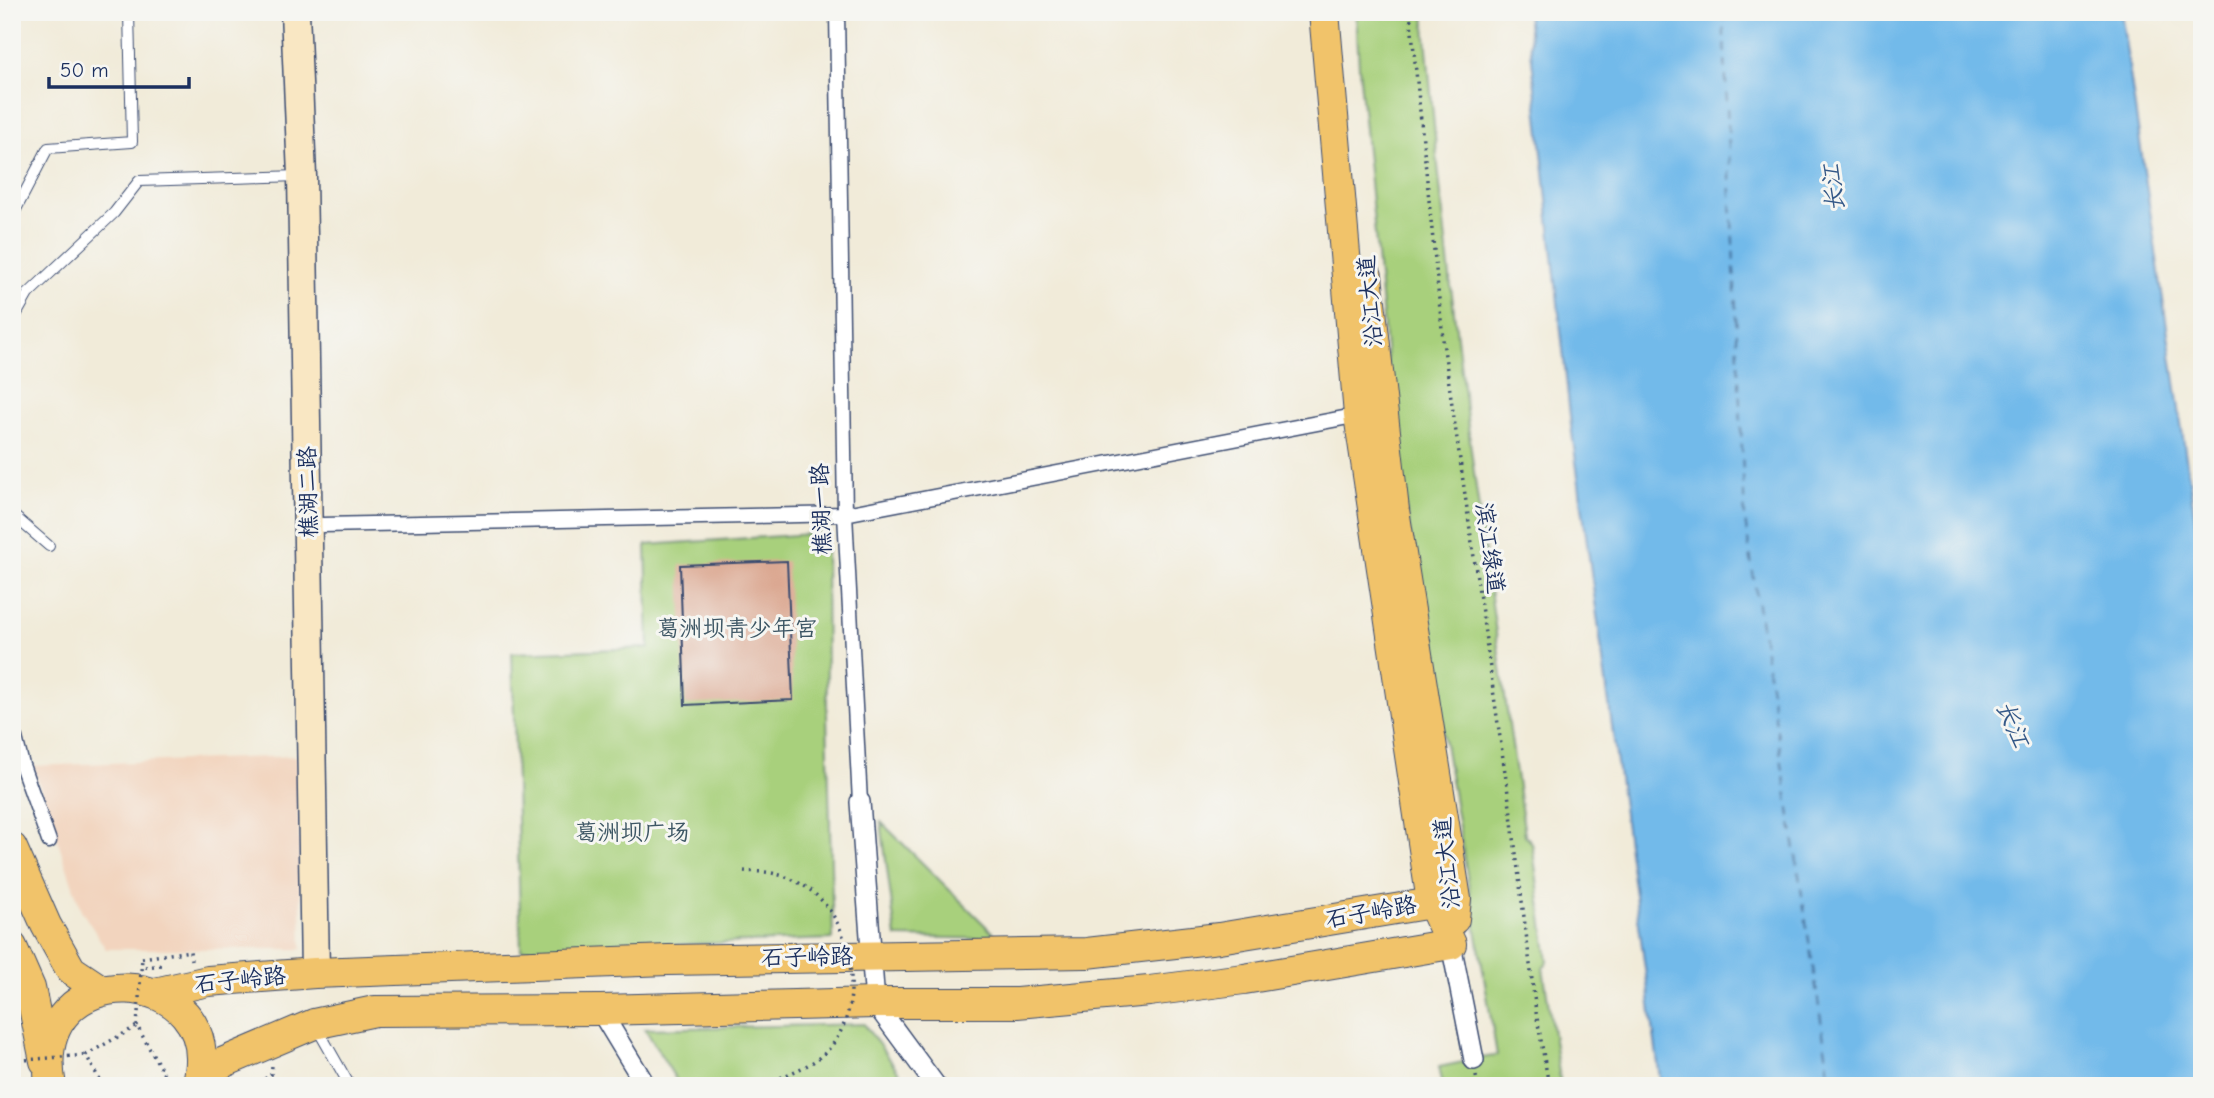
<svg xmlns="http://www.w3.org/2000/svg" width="2214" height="1098" viewBox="0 0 2214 1098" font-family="'Comic Neue','LXGW WenKai TC',sans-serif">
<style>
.built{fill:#f2d4be}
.green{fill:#a8d07b;stroke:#62806c;stroke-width:2}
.water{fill:#72baea;stroke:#4674a4;stroke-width:2}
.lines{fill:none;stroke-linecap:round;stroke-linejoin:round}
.ferry{stroke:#355988;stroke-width:2;stroke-dasharray:9 7;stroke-linecap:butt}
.building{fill:#dba892}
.service-casing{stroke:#3b4b70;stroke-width:12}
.pedestrian-casing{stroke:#3b4b70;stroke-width:17}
.minor-casing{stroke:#3b4b70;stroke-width:22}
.secondary-casing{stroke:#3b4b70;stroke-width:31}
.primary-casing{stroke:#3b4b70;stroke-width:32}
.path{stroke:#3b4b70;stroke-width:3.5;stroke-dasharray:2 5;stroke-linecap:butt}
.service{stroke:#fff;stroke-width:10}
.pedestrian{stroke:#fff;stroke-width:14}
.minor{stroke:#fff;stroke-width:19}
.secondary{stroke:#f9e7c3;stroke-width:28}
.primary{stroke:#f1c36a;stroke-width:30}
.path-bridge{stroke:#3b4b70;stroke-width:3.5;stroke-dasharray:2 5;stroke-linecap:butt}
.labels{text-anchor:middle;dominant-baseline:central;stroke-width:6;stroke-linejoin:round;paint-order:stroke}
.street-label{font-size:23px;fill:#1b2f5e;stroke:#f6f6f2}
.park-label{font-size:23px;fill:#3e5765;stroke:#f6f6f2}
.water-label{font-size:24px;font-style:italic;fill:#355988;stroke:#f6f6f2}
</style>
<rect width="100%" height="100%" fill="#f6f6f2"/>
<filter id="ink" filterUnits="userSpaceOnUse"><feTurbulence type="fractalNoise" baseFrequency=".0143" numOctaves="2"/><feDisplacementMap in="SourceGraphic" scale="14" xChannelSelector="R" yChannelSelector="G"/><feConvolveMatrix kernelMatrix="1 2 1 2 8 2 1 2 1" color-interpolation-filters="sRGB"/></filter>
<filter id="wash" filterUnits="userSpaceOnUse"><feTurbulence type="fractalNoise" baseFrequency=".00686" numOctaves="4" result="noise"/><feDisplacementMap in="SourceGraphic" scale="28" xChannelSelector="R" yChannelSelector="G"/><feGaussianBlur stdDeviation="1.57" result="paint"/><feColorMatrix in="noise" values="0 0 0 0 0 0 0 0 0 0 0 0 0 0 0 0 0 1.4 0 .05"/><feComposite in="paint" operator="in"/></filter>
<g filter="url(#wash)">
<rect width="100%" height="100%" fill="#f1ebd9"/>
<path class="built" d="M297,756L302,949H106L81,910L33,766Z"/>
<path class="green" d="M1356,12H1424C1446,288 1485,561 1525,835L1532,843L1548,961L1543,968L1561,1086H1443L1439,1067L1497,1055L1395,443L1359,67Z
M826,533L827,715L833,939L521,950L512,653L649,648L646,545Z
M881,822L999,939L896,937Z
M864,1024L909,1086H680L645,1029Z"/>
<path class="water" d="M1527,12H2121L2202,567V1086H1661L1571,425Z"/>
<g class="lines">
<path class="ferry" d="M1723,12L1745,520L1831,1086"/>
</g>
<g id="blocks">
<path class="building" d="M787,561L793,700L685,705L680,565Z"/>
</g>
</g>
<g filter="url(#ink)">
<use href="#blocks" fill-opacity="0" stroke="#3b4b70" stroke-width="2"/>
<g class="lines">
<g class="service-casing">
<path id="service" d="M12,217L48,148L132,142L129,12
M12,322L28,294L114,213L139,181L298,176
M12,511L13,515L49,546
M317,1028L350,1086"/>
</g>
<g class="pedestrian-casing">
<path id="pedestrian" d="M837,12L845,514L860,802
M322,525L845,514L1359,415
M12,726L22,765L49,841"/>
</g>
<g class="minor-casing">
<path id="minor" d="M860,802L875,1003L936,1086
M1451,944L1474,1060
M600,1010L646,1086"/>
</g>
<g class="secondary-casing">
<path id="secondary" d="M295,12L302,176L315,973"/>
</g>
<g class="primary-casing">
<path id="primary" d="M1324,12L1359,415L1432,902L1451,944
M1367,276L1394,510L1456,899L1454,919
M12,848L46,925L71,970L101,990
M12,947L30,988L45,1061
M155,993L208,981L315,973L668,960L1087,953L1219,938L1456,899
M201,1072L314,1024L375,1011L600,1010L875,1003H1017L1149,991L1244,979L1451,944
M51,1086C24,950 232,962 197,1086"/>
</g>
<path class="path" d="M1410,12L1444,349L1511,814L1536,1012L1549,1086
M142,958L190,951L191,960
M145,967L162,965
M1476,1076L1478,1086
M103,1086L86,1055L137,1026L170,1085
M253,1086L271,1075L272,1066"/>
<use href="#service" class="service"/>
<use href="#pedestrian" class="pedestrian"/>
<use href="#minor" class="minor"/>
<use href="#secondary" class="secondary"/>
<use href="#primary" class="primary"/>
<path class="path-bridge" d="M744,871C754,872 766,871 776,874C829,887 853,938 851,989C851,1011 842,1036 826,1052C808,1069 785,1073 766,1086
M137,1026L142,958
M12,1061L86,1055"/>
</g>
</g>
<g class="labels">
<g class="street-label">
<text transform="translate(1370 301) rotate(-95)">沿江大道</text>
<text transform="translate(308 492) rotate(-91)">樵湖二路</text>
<text transform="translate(821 509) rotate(-92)">樵湖一路</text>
<text transform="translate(1490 548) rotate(82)">滨江绿道</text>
<text transform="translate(1447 863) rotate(-96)">沿江大道</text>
<text transform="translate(1371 912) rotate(-10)">石子岭路</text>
<text transform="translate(807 957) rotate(-1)">石子岭路</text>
<text transform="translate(240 980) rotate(-6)">石子岭路</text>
</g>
<g class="park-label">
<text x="737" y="628">葛洲坝青少年宫</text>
<text x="632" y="832">葛洲坝广场</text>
</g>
<g class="water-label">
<text transform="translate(1833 188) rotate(-96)">长江</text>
<text transform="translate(2013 724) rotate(67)">长江</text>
</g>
</g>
<rect width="2214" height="1098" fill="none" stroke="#f6f6f2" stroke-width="42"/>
<path d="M49 77v10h140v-10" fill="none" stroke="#1b2f5e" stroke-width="3.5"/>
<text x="60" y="77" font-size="21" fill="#1b2f5e" stroke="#f6f6f2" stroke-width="5" paint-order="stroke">50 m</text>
</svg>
